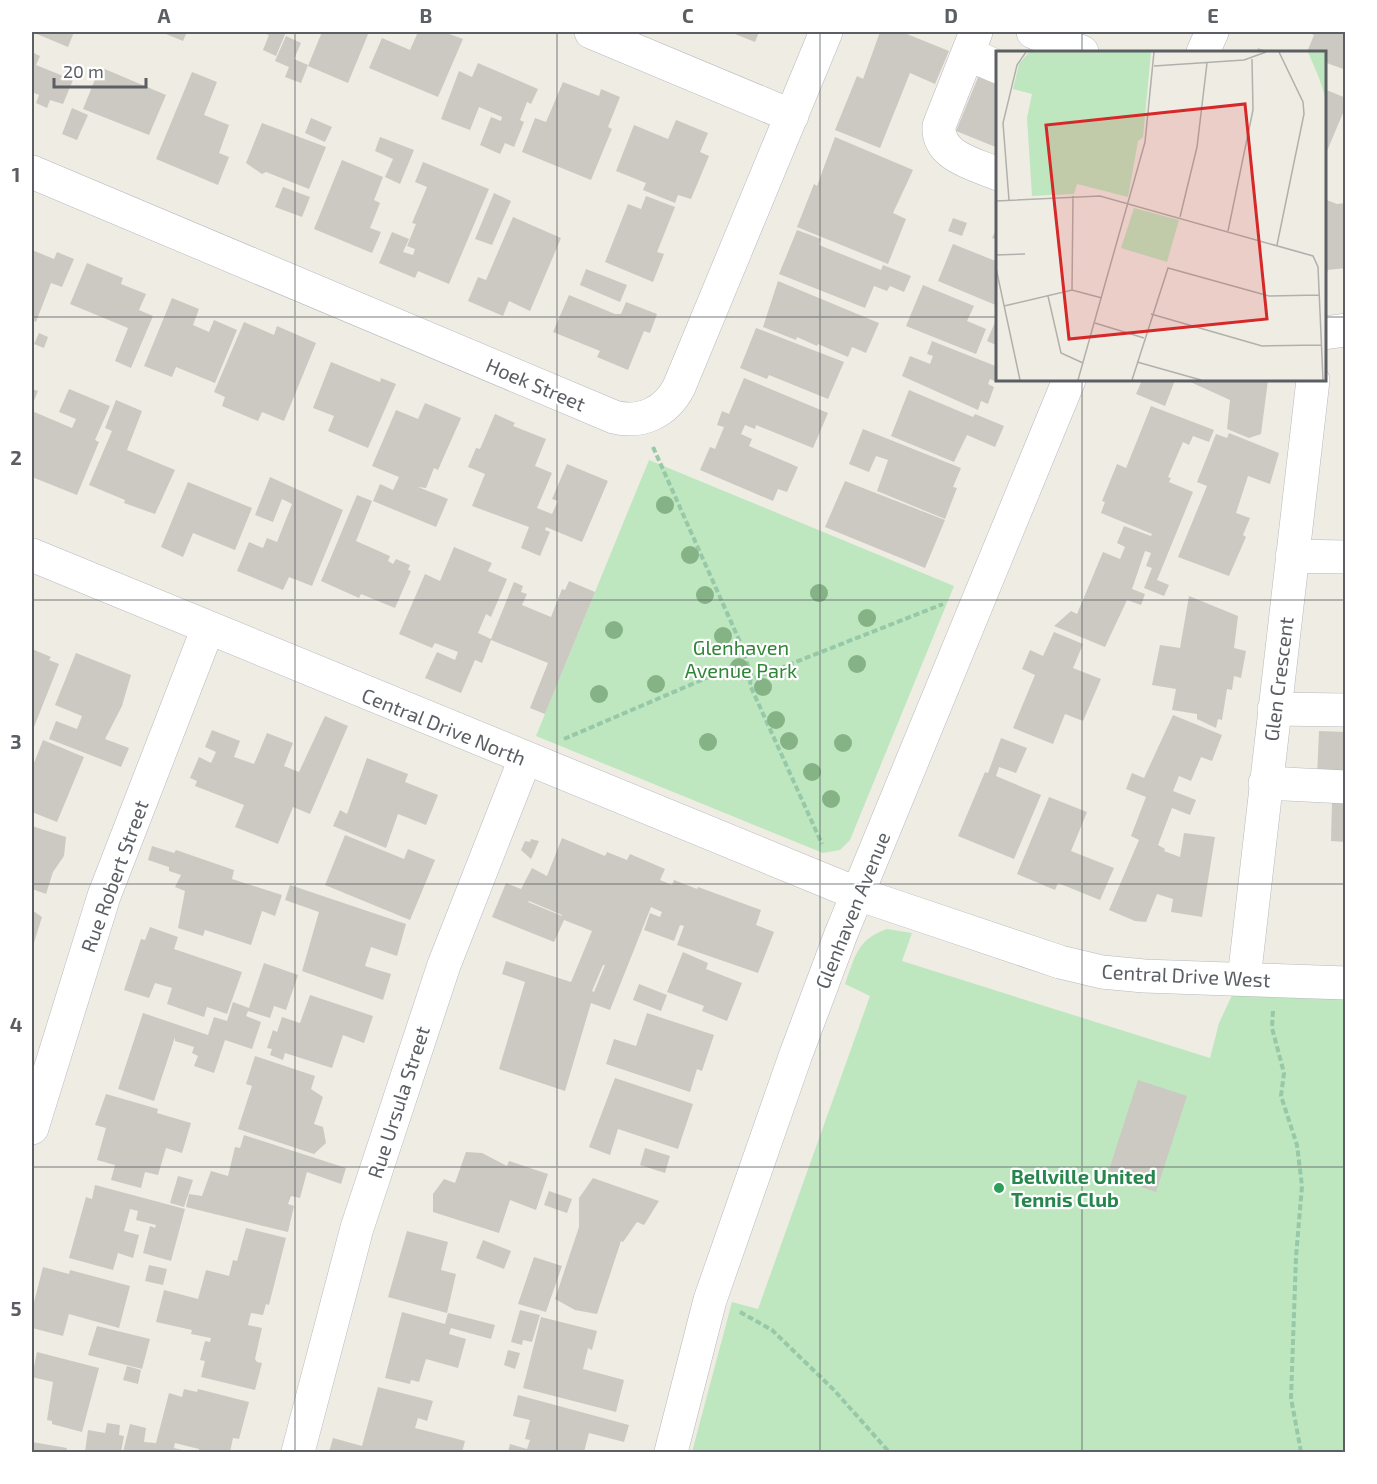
<svg xmlns="http://www.w3.org/2000/svg" width="1377" height="1484" viewBox="0 0 1377 1484" font-family="'Exo 2',sans-serif">
<style>
.green{fill:#bee7c0}
.building{fill:#cbc9c2;fill-rule:evenodd}
.lines{fill:none;stroke-linecap:round;stroke-linejoin:round}
.minor-casing{stroke:#b6b9be;stroke-width:34}
.path{stroke:#97c8a7;stroke-width:4;stroke-dasharray:6 3;stroke-linecap:butt}
.minor{stroke:#fff;stroke-width:33}
.tree{fill:#86b386}
.grid{fill:none;stroke:#5b5f64;stroke-width:1.5;stroke-opacity:0.55}
.leisure-dot{fill:#2e9e5b;stroke:#fff;stroke-width:2}
.labels{text-anchor:middle;dominant-baseline:central;stroke-width:4.5;stroke-linejoin:round;paint-order:stroke}
.street-label{font-size:20px;fill:#5b5f64;stroke:#fff}
.park-label{font-size:20px;fill:#318539;stroke:#fff}
.leisure-label{font-size:20px;font-weight:bold;fill:#27864d;stroke:#fff;text-anchor:start}
.inset-road{fill:none;stroke:#b0b0ac;stroke-width:1.5}
.view{fill:#d62828;fill-opacity:0.15;stroke:#d62828;stroke-width:3}
.inset-edge{fill:none;stroke:#5b5f64;stroke-width:3}
.neatline{fill:none;stroke:#5b5f64;stroke-width:2}
.grid-label{font-size:20px;text-anchor:middle;font-weight:bold;fill:#5b5f64}
</style>
<rect width="100%" height="100%" fill="#efece3"/>
<path class="green" d="M649,460L954,586L850,840L840,850L823,853L536,736Z
M887,929L912,933L902,961L1210,1058L1219,1023L1233,993L1345,999V1452H692L732,1302L758,1309L870,996L845,984C855,957 857,939 887,929Z"/>
<path class="building" d="M32,32H74L68,47Z
M161,32H187L183,41Z
M261,32H286L276,56L263,50L269,35Z
M322,32H369L348,83L308,66Z
M418,32H444L463,39L438,97L369,68L382,38L410,50Z
M730,32H759L755,42Z
M880,32H902L949,51L935,84L910,73L880,148L835,130L857,76L863,79Z
M1312,32H1346V70L1324,62V52H1307L1314,35L1311,34Z
M286,36L301,43L294,59L308,65L301,83L285,77L289,67L275,61Z
M1258,48L1270,52H1256Z
M32,52L40,56L36,65L73,80L63,104L50,100L47,108L36,103L39,95L32,92Z
M478,63L538,89L531,104L527,102L520,120L524,122L514,147L505,143L500,154L480,145L491,117L501,121L502,117L479,107L470,130L441,119L459,71L472,77Z
M100,67L166,95L149,135L83,109Z
M192,72L217,82L204,115L229,125L219,153L229,157L218,185L156,159Z
M979,75L998,82V148L956,131Z
M563,82L599,96L601,89L620,97L608,127L612,129L591,180L522,152L535,118L546,122Z
M1324,89L1346,98V106L1327,151L1324,150Z
M72,108L88,115L77,140L62,134Z
M311,118L332,127L325,142L305,133Z
M676,120L708,133L700,152L709,156L691,199L678,195L675,203L643,190L646,183L616,171L634,125L668,139Z
M262,123L326,147L309,189L266,172L262,174L246,163Z
M380,137L414,150L400,184L385,177L393,159L375,151Z
M835,137L913,170L893,213L906,219L888,264L797,227L814,184L817,186Z
M342,160L383,177L374,200L380,203L370,228L381,232L372,253L314,229Z
M423,162L489,189L449,284L418,271L415,278L379,263L392,232L409,239L403,252L413,255L415,249L407,246L416,224L412,223L427,187L415,182Z
M283,187L310,197L302,217L275,207Z
M494,193L511,201L492,245L475,239Z
M646,196L675,207L657,252L664,254L653,282L605,262L628,204L641,209Z
M1324,199L1337,204L1346,203V268L1328,270L1325,278Z
M513,217L561,238L530,311L509,301L503,316L468,301L478,277L486,280Z
M953,218L967,223L962,236L948,231Z
M998,226V240L992,238Z
M797,230L821,239L819,245L881,270L883,265L911,276L904,292L890,286L887,291L874,286L865,308L779,274Z
M953,244L998,262V306L938,281Z
M32,250L54,259L57,252L74,259L62,287L51,283L36,322L32,320Z
M87,263L123,278L121,284L146,294L139,310L153,316L131,368L115,361L128,328L70,304Z
M586,269L627,285L620,302L580,285Z
M778,281L879,323L866,353L852,347L848,357L818,344L817,346L797,337L796,340L763,327Z
M923,285L974,306L967,321L986,329L976,354L906,326Z
M569,295L615,314H621L626,302L657,314L650,333L644,331L628,370L597,357L600,351L553,332Z
M172,298L199,309L193,325L209,332L214,320L237,330L215,383L176,367L172,377L144,366Z
M998,315V346L987,341Z
M244,322L274,335L277,326L316,343L284,421L262,412L258,421L222,406L225,397L214,392Z
M756,328L844,362L828,399L769,375L767,379L740,368Z
M39,333L48,337L44,348L34,344Z
M932,341L998,367L996,382L990,379L988,384L994,387L988,404L981,401L978,410L902,376L910,356L930,364L933,356L927,354Z
M331,362L380,382L381,378L396,384L368,448L328,431L334,416L313,408Z
M744,378L828,413L813,448L756,425L755,429L745,425L741,434L752,439L749,446L798,467L787,492L778,489L773,501L700,470L710,447L715,449L724,427L717,425L722,411L729,414Z
M1142,380H1175L1165,406L1136,394Z
M1186,380H1268L1261,434L1249,438L1227,429L1230,400Z
M32,389L38,391L33,403L32,402Z
M69,389L110,406L95,440L99,442L77,495L32,477V411L72,428L76,419L59,412Z
M909,390L973,417L975,414L1004,426L995,447L967,435L954,462L891,436Z
M116,400L142,411L127,450L175,470L155,514L124,503L125,500L89,485L112,431L105,428Z
M425,403L461,418L438,470L434,468L426,488L418,487L448,499L436,527L373,501L380,484L393,490L399,477L372,466L396,410L418,419Z
M1151,406L1214,430L1209,442L1193,436L1189,445L1183,442L1168,477L1171,478L1169,482L1193,492L1157,580L1169,585L1164,596L1144,588L1152,568L1146,566L1151,553L1145,551L1132,589L1145,594L1141,605L1127,600L1105,647L1054,626L1071,611L1077,614L1103,552L1120,559L1125,547L1117,543L1124,526L1151,536L1152,534L1101,513L1105,502L1102,501L1117,464L1126,468Z
M495,414L515,423L513,426L546,439L535,466L552,473L537,508L552,514L558,501L552,499L567,464L608,481L582,542L546,527L545,530L550,532L540,556L521,548L529,527L472,506L485,474L468,467L476,448L480,449Z
M863,429L961,468L953,487L957,488L945,519L877,491L888,460L876,456L869,472L849,464Z
M1229,433L1279,453L1270,484L1248,476L1236,513L1250,518L1243,535L1246,537L1229,576L1178,557L1207,486L1197,482L1216,434L1227,438Z
M270,477L343,510L312,586L289,577L283,590L237,571L249,542L263,548L267,538L277,542L292,504L282,499L273,522L255,515Z
M845,481L945,520L925,568L825,527Z
M188,482L252,508L235,550L193,533L183,557L161,547Z
M357,495L372,501L356,541L390,556L388,561L393,564L396,559L410,565L408,570L411,571L395,608L361,594L359,598L321,581Z
M454,547L492,563L488,571L507,579L491,617L486,614L478,633L491,639L514,582L523,586L521,592L527,594L522,605L551,617L562,589L565,590L569,581L595,592L545,714L530,708L548,663L491,640L482,663L475,660L461,693L425,678L437,652L455,660L458,652L435,643L432,648L399,634L425,574L440,581Z
M1189,596L1238,616L1234,648L1246,651L1241,678L1234,676L1232,690L1227,689L1222,720L1218,719L1216,728L1197,719V714L1172,710L1176,689L1152,685L1160,645L1180,648Z
M1054,632L1083,644L1073,668L1101,679L1083,721L1065,714L1053,744L1013,728L1035,675L1022,669L1030,650L1043,656Z
M32,649L51,657L49,660L59,664L32,732Z
M76,653L131,675L122,706L105,739L129,748L121,767L49,739L56,721L77,729L82,716L55,705Z
M1173,715L1222,735L1212,761L1201,757L1191,781L1179,776L1173,791L1196,800L1190,815L1172,808L1158,845L1165,849L1164,851L1180,857L1184,833L1215,837L1202,917L1171,912L1173,899L1157,894L1146,922L1135,921L1109,910L1139,840L1131,836L1146,797L1126,789L1132,773L1144,778Z
M325,716L348,726L310,814L293,807L278,844L235,827L244,805L195,786L197,781L190,778L199,757L211,763L216,752L205,747L212,730L240,741L234,757L254,764L267,733L293,743L284,766L299,772Z
M1319,731L1346,732V778L1317,777Z
M1001,738L1027,748L1016,773L999,767L996,776L1041,795L1014,859L958,836L985,772L988,773Z
M43,740L84,757L57,822L32,812V768Z
M367,758L408,774L405,782L438,795L426,825L398,814L386,848L333,826L340,810L347,814Z
M1049,797L1087,812L1071,851L1114,868L1100,900L1058,883L1055,890L1017,874Z
M1332,800H1346V842L1331,841Z
M32,826L66,837L64,856L53,872L46,894L32,889Z
M345,835L404,859L408,849L435,860L410,920L325,885Z
M562,838L605,856L607,852L627,860L630,854L665,869L660,880L672,885L674,880L697,889L698,887L761,910L756,925L774,932L758,973L677,945L684,926L680,925L674,941L644,930L650,913L660,917L662,912L651,907L610,1010L591,1003L565,1091L499,1069L525,982L502,974L506,961L571,982L592,931L564,920L554,942L492,917L506,883L521,889L532,868L547,876ZM529,901L562,915V916L528,902ZM603,965H605L594,992L592,991Z
M531,839L539,841L531,859L521,850L525,841L530,842Z
M152,846L174,853L176,850L234,870L232,879L282,895L275,916L262,911L251,945L205,930L203,936L178,928L185,891L175,887L181,875L169,871V867L148,860Z
M290,885L406,924L397,956L371,947L365,966L391,974L383,1000L302,971L319,912L285,900Z
M32,910L42,917L32,949Z
M150,927L178,937L174,949L242,972L227,1014L207,1007L204,1017L167,1004L172,988L155,983L149,998L124,990L141,939L145,940Z
M683,952L708,963L706,969L742,983L727,1021L702,1011L704,1006L667,992Z
M264,963L298,975L286,1010L274,1006L270,1018L248,1011L246,1016L261,1022L252,1049L225,1040L214,1073L194,1066L198,1056L192,1053L194,1047L175,1041V1037L154,1101L118,1089L143,1013L208,1035L214,1017L227,1021L233,1002L249,1008Z
M639,984L667,995L661,1011L633,1000Z
M310,995L373,1016L364,1043L343,1035L332,1068L285,1053L283,1060L270,1055L272,1049L267,1048L273,1030L277,1032L282,1017L300,1023Z
M647,1013L714,1035L702,1071L697,1069L690,1092L606,1064L614,1039L636,1046Z
M255,1056L315,1076L311,1089L323,1097L314,1124L323,1127L326,1143L314,1154L238,1129L252,1086L246,1084Z
M615,1078L693,1104L678,1149L618,1129L610,1155L589,1147Z
M1138,1080L1187,1096L1156,1192L1107,1176Z
M106,1094L158,1109L157,1113L191,1123L182,1153L166,1148L158,1175L145,1172L141,1188L111,1180L115,1165L97,1160L106,1128L95,1125Z
M244,1135L346,1168L341,1184L307,1172L300,1198L291,1196L288,1204L294,1206L288,1232L186,1207L189,1194L202,1196L211,1171L228,1176L235,1147L240,1148Z
M645,1148L670,1156L665,1173L640,1165Z
M466,1152L482,1153L507,1166L509,1161L548,1174L536,1210L510,1200L499,1233L433,1212V1194L444,1179L455,1183Z
M178,1176L193,1180L184,1207L170,1203Z
M593,1178L659,1201L644,1225L637,1222L623,1242L621,1241L597,1314L575,1310L555,1299L579,1227V1198Z
M95,1185L185,1209L171,1261L143,1253L150,1226L155,1228L156,1225L136,1220L138,1211L130,1209L124,1231L139,1235L133,1258L118,1253L113,1270L69,1258L86,1197L92,1199Z
M549,1191L572,1199L567,1213L544,1205Z
M246,1228L286,1238L269,1305L266,1304L263,1315L251,1313L248,1325L262,1328L255,1359L257,1362L262,1363L255,1390L201,1377L205,1361L200,1360L205,1341L210,1342L211,1338L191,1334L192,1330L156,1322L164,1290L198,1299L206,1270L229,1276L233,1260L237,1261Z
M407,1231L448,1242L441,1270L456,1274L447,1313L388,1297Z
M483,1240L511,1251L504,1269L476,1258Z
M534,1257L562,1266L546,1312L518,1304Z
M149,1265L167,1269L163,1285L145,1281Z
M43,1267L69,1274L70,1270L130,1286L119,1328L69,1314L63,1336L32,1328V1310Z
M520,1310L540,1315L532,1342L523,1340L522,1345L511,1342Z
M402,1312L445,1324L448,1313L495,1325L491,1339L451,1328L449,1334L466,1339L458,1368L426,1359L419,1382L411,1380L410,1384L385,1378Z
M541,1317L597,1331L592,1350L588,1348L583,1369L624,1380L616,1412L523,1388Z
M97,1326L150,1339L142,1369L88,1355Z
M508,1350L520,1353L515,1369L504,1365Z
M37,1352L99,1368L82,1432L52,1424V1421L47,1420L53,1382L32,1377Z
M127,1366L141,1370L138,1384L123,1380Z
M378,1387L433,1401L427,1421L418,1418L415,1428L465,1441L462,1452H329L333,1438L362,1446Z
M184,1389L197,1392L198,1389L249,1402L239,1439L233,1438L230,1452H199V1449L175,1443L174,1448L191,1452H123L130,1424L146,1428L144,1442L156,1443L169,1393L182,1397Z
M518,1395L629,1425L624,1442L589,1433L584,1452H508L510,1444L527,1449L530,1440L525,1439L530,1420L513,1416Z
M107,1423L120,1425L119,1435L124,1436L121,1452H85L88,1430L105,1433Z
M32,1442L67,1448L66,1452H32Z"/>
<g class="lines">
<g class="minor-casing">
<path id="minor" d="M591,32L792,116
M976,32L939,126C937,156 974,164 998,174
M1033,32L1082,52
M1203,52L1212,32
M968,54L998,67
M32,172L614,417C642,424 666,412 679,387L826,32
M1324,333L1346,330
M32,555L858,894L1060,962L1102,972L1144,976L1346,983
M1292,556L1346,557
M1274,709L1346,710
M1265,783L1346,787
M1244,979L1313,380
M32,1128L104,896L208,628
M298,1452L357,1228L444,965L525,759
M671,1452L710,1300L796,1054L841,934L1069,380"/>
</g>
<path class="path" d="M653,447L740,642L751,675L750,685L822,844
M564,739L725,670L750,680L943,604
M1273,1011L1272,1028L1284,1073L1281,1096L1297,1145L1302,1186L1296,1257L1291,1398L1301,1452
M740,1312L772,1330L834,1390L889,1452"/>
<use href="#minor" class="minor"/>
</g>
<g class="tree">
<circle cx="665" cy="505" r="9"/>
<circle cx="690" cy="555" r="9"/>
<circle cx="819" cy="593" r="9"/>
<circle cx="705" cy="595" r="9"/>
<circle cx="867" cy="618" r="9"/>
<circle cx="614" cy="630" r="9"/>
<circle cx="723" cy="636" r="9"/>
<circle cx="857" cy="664" r="9"/>
<circle cx="739" cy="667" r="9"/>
<circle cx="656" cy="684" r="9"/>
<circle cx="763" cy="687" r="9"/>
<circle cx="599" cy="694" r="9"/>
<circle cx="776" cy="720" r="9"/>
<circle cx="789" cy="741" r="9"/>
<circle cx="708" cy="742" r="9"/>
<circle cx="843" cy="743" r="9"/>
<circle cx="812" cy="772" r="9"/>
<circle cx="831" cy="799" r="9"/>
</g>
<path class="grid" d="M295,32V1452M557,32V1452M820,32V1452M1082,32V52M32,317H998M1324,317H1346M1082,380V1452M32,600H1346M32,884H1346M32,1167H1346"/>
<circle class="leisure-dot" cx="999" cy="1188" r="6"/>
<g class="labels">
<g class="street-label">
<text transform="translate(536 384) rotate(23)">Hoek Street</text>
<text transform="translate(1278 679) rotate(-83)">Glen Crescent</text>
<text transform="translate(444 726) rotate(22)">Central Drive North</text>
<text transform="translate(114 876) rotate(-70)">Rue Robert Street</text>
<text transform="translate(852 910) rotate(-68)">Glenhaven Avenue</text>
<text transform="translate(1186 975) rotate(3)">Central Drive West</text>
<text transform="translate(398 1102) rotate(-72)">Rue Ursula Street</text>
</g>
<g class="park-label">
<text x="741" y="647">Glenhaven<tspan x="741" dy="23">Avenue Park</tspan></text>
</g>
<g class="leisure-label">
<text x="1011" y="1176">Bellville United<tspan x="1011" dy="23">Tennis Club</tspan></text>
</g>
</g>
<g transform="translate(996 51)">
<rect width="330" height="330" fill="#efece3"/>
<path d="M33,1H155L147,86L142,90L132,146L81,133L78,143L36,145L31,67L36,43L17,38L23,13ZM312,1H330V48L323,27ZM138,157L183,169L171,211L125,197Z" fill="#bee7c0"/>
<path class="inset-road" d="M158,15L248,9L270,1M13,149L7,72L21,14L30,1M0,150L104,145L317,205L322,216L327,329M184,166L201,96L211,12M232,180L257,59L256,8M281,194L308,63L307,51L283,1M0,204L29,203M0,217L24,329M76,239L77,145M52,245L65,302L87,312M8,255L76,239L106,247M155,263L266,295L325,294M99,272L148,287M141,311L205,329M82,329L149,91L158,1M136,329L172,217L273,245L323,244"/>
<path class="view" d="M249,53L271,268L73,288L50,74Z"/>
<rect width="330" height="330" class="inset-edge"/>
</g>
<rect width="1377" height="1484" fill="none" stroke="#ffffff" stroke-width="66"/>
<path d="M54 78v9h92v-9" fill="none" stroke="#5b5f64" stroke-width="3"/>
<text x="63" y="78" font-size="18" fill="#5b5f64" stroke="#ffffff" stroke-width="4.5" paint-order="stroke">20 m</text>
<rect x="33" y="33" width="1311" height="1418" class="neatline"/>
<g class="grid-label">
<text x="164" y="23">A</text>
<text x="426" y="23">B</text>
<text x="688" y="23">C</text>
<text x="951" y="23">D</text>
<text x="1213" y="23">E</text>
<text x="16" y="182">1</text>
<text x="16" y="465">2</text>
<text x="16" y="749">3</text>
<text x="16" y="1032">4</text>
<text x="16" y="1316">5</text>
</g>
</svg>
